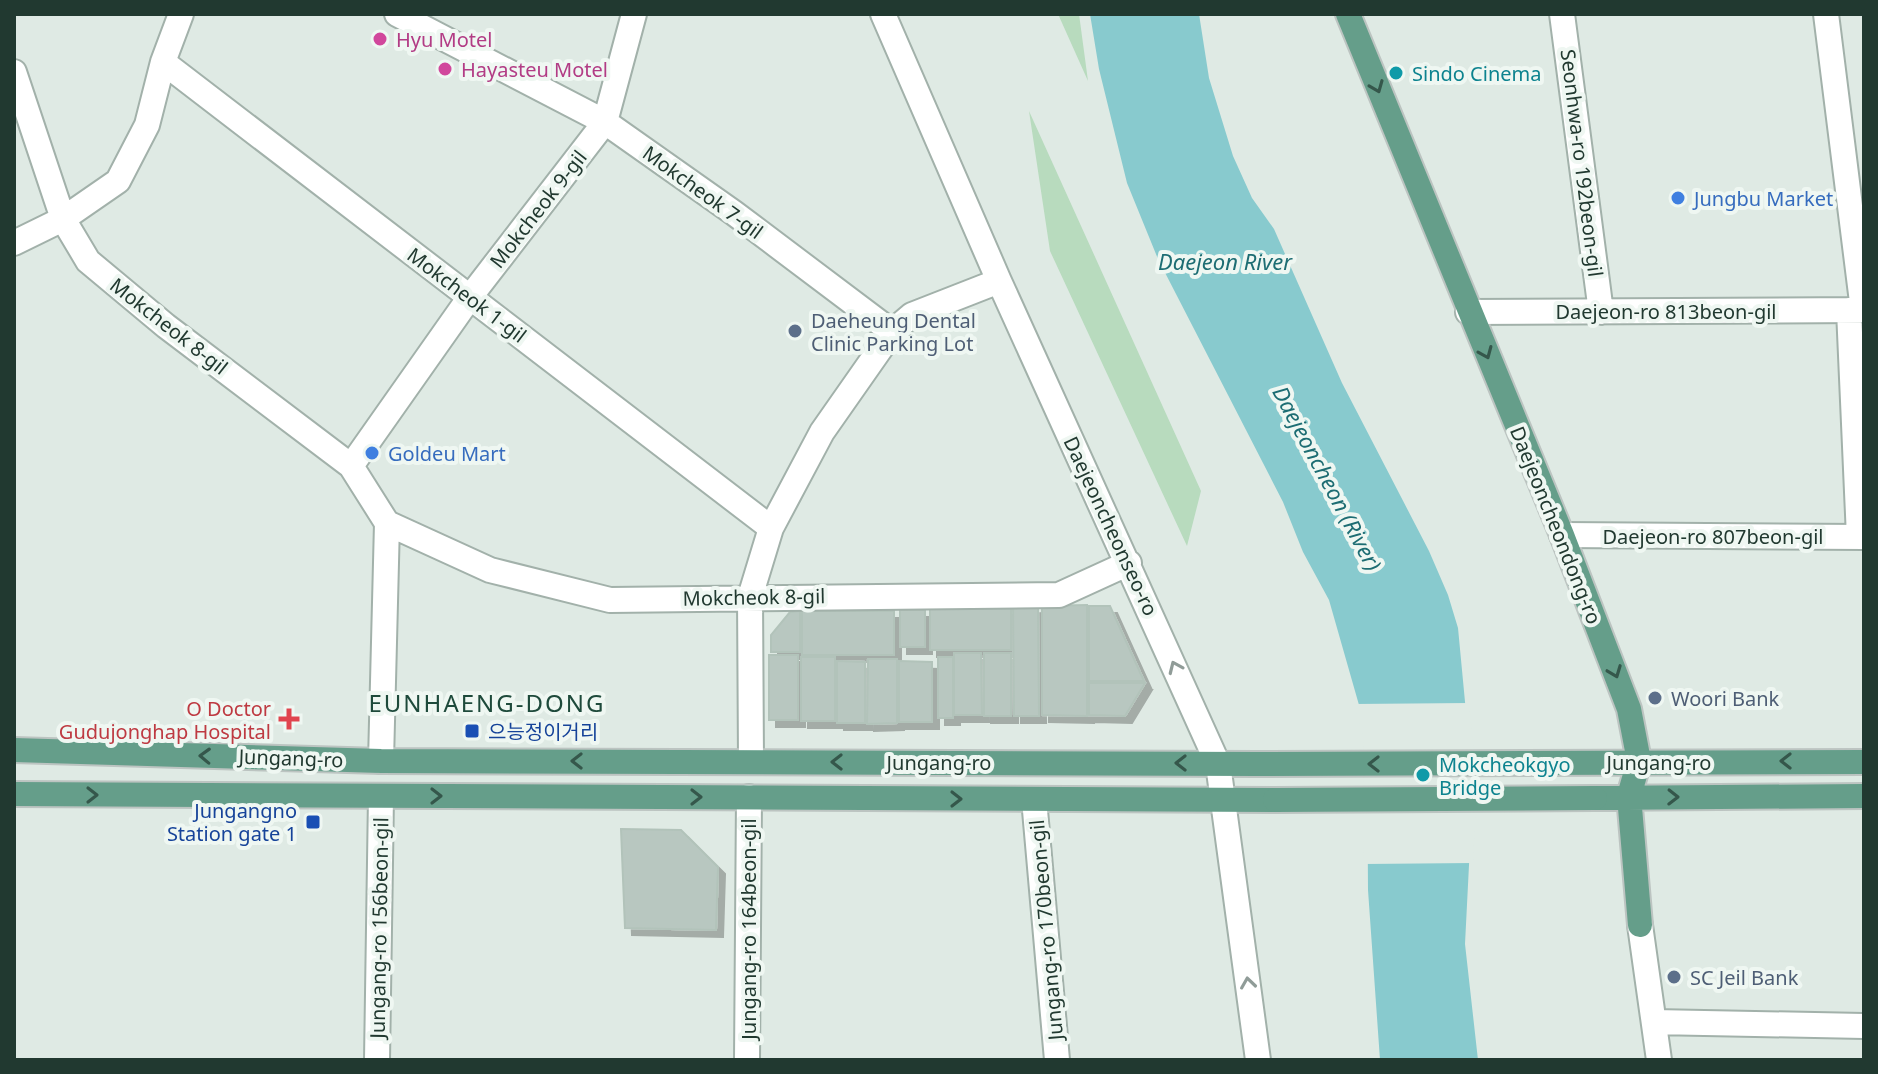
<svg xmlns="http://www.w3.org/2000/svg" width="1878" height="1074" viewBox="0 0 1878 1074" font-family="'Noto Sans','Noto Sans KR',sans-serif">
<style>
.green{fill:#b8dbbe}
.water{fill:#88cace}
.pier{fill:#dfeae4}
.building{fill:#b8c7c0;stroke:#b2c3ba;stroke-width:2;filter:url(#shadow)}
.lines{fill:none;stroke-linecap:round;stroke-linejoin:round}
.minor-casing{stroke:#a2b1aa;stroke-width:28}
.major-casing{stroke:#bcc4c1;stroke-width:28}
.minor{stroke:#fff;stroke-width:24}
.major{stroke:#659e8a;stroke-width:24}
.major-bridge-casing{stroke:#bcc4c1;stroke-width:28;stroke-linecap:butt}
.major-bridge{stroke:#659e8a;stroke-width:24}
.oneway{stroke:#35574b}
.oneway2{stroke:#909c98}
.hotel-dot{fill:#d1479c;stroke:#eff7f2;stroke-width:3}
.culture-dot{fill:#0f9aa8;stroke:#eff7f2;stroke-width:3}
.shop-dot{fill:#3f7fe0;stroke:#eff7f2;stroke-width:3}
.service-dot{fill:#5c6f8a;stroke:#eff7f2;stroke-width:3}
.health-dot{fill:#e0444e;stroke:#eff7f2;stroke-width:3}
.transit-dot{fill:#1a4fb4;stroke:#eff7f2;stroke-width:3}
.labels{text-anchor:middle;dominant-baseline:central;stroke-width:8;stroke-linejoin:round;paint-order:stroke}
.hotel-label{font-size:20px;fill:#b23c85;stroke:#eff7f2;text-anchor:start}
.culture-label{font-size:20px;fill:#0d838f;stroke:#eff7f2;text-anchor:start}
.street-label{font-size:20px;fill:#213930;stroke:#eff7f2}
.shop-label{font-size:20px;fill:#366cbe;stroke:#eff7f2;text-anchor:start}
.service-label{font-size:20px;fill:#4e5e75;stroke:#eff7f2;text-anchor:start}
.health-label{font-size:20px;fill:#be3a42;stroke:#eff7f2;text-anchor:end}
.transit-label{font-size:20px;fill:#164399;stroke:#eff7f2;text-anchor:start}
.water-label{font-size:22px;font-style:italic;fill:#1d6d73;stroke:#eff7f2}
.quarter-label{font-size:24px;letter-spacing:2px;fill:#1e4a3b;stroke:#eff7f2}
</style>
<defs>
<filter id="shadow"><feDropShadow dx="7" dy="7" stdDeviation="0" flood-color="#0004"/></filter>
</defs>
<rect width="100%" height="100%" fill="#dfeae4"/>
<path class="green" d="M1058,14H1079L1088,81Z
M1029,111L1201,491L1187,546L1050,251Z"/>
<path class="water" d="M1090,14H1199L1209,78L1233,156L1252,198L1274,229L1342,383L1429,551L1448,595L1458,628L1473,786L1465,944L1478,1060H1380L1368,890L1367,733L1329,600L1303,552L1283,502L1158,259L1127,183L1099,69Z"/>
<path class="pier" d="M1469,703L1477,786L1473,863L1364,864L1363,734L1354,704Z"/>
<path class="building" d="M1087,605V716L1042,715V606Z
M1038,606L1039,716H1014L1013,607Z
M1089,606H1110L1144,681H1089Z
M930,608H1011V650H930Z
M900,610H925V647H900Z
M800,611V652H771V635L790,612Z
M802,611H894V655H802Z
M954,653H981L982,715H954Z
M984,653H1011V716H984Z
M769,655H798V720H769Z
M801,657H835V721H801Z
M938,657H953V718H938Z
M868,659H897V723L867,724Z
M837,661L865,662V723H837Z
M899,661L932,662V722H899Z
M1089,683H1145L1125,716L1089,715Z
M621,829L681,830L718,867L716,930L625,928Z"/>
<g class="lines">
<g class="minor-casing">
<path id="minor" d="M397,14L605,122L734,213L892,332
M883,14L999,281L1218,764L1258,1060
M1562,14L1601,312
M1826,14L1863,310
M163,62L771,528
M14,72L63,219L88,261L166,326L351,466L387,523L381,761
M14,243L63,219L118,181L147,125L163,62L181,14
M1849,310L1859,537
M1468,312L1864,310
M351,466L470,297L605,122L634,14
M387,523L490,570L610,600L1059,595L1129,563
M1562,535L1864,537
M751,761L750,597L771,528L822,432L892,332L912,315L999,281
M1034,799L1057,1060
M1640,925L1659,1060
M1654,1022L1864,1026
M377,1060L381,796
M747,1060L749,797"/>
</g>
<g class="major-casing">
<path id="major" d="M1348,14L1562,535L1629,709L1639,761L1629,796L1640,925
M14,750L381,761L1259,764L1864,762
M14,794L1275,800
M1595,798L1864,796"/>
</g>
<use href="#minor" class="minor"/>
<use href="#major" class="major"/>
<g class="major-bridge-casing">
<path id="major-bridge" d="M1275,800L1595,798"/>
</g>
<use href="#major-bridge" class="major-bridge"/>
</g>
<defs><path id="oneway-chevron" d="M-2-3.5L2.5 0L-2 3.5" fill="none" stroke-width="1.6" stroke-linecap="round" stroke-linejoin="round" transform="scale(2)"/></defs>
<g class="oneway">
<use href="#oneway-chevron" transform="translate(1377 87) rotate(68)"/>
<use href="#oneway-chevron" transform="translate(1486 353) rotate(67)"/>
<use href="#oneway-chevron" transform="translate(1615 672) rotate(69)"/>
<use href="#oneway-chevron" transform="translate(205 756) rotate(-178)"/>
<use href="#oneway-chevron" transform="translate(577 761) rotate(-180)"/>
<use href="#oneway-chevron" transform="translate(1786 761) rotate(-180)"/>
<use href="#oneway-chevron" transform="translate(837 762) rotate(-180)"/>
<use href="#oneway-chevron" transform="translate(1181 763) rotate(-180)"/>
<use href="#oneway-chevron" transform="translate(1374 764) rotate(180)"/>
<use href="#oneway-chevron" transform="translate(92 795)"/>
<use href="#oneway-chevron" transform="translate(436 796)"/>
<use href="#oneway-chevron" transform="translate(696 797)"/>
<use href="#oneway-chevron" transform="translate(1673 797) rotate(1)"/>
<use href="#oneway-chevron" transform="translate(956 799)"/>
</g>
<g class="oneway2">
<use href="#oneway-chevron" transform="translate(1175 667) rotate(-114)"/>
<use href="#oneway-chevron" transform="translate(1248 983) rotate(-98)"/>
</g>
<g class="hotel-dot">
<circle cx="380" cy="39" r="8"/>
<circle cx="445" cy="69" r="8"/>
</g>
<g class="culture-dot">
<circle cx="1396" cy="73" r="8"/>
<circle cx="1423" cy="775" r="8"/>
</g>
<g class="shop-dot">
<circle cx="1678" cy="198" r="8"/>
<circle cx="372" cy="453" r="8"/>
</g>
<g class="service-dot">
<circle cx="795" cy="331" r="8"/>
<circle cx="1655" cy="698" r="8"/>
<circle cx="1674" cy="977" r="8"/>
</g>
<path class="health-dot" d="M285 707h8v8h8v8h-8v8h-8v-8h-8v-8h8z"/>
<g class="transit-dot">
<rect x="464" y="723" width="16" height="16" rx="4"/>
<rect x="305" y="814" width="16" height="16" rx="4"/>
</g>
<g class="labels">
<g class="hotel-label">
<text x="396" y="39">Hyu Motel</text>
<text x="461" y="69">Hayasteu Motel</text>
</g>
<g class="culture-label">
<text x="1412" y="73">Sindo Cinema</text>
<text x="1439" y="764">Mokcheokgyo<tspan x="1439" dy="23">Bridge</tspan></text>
</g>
<g class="street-label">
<text transform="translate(1582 163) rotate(83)">Seonhwa-ro 192beon-gil</text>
<text transform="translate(703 192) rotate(36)">Mokcheok 7-gil</text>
<text transform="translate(538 209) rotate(-52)">Mokcheok 9-gil</text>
<text transform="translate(467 295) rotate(37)">Mokcheok 1-gil</text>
<text x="1666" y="311">Daejeon-ro 813beon-gil</text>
<text transform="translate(169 326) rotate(38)">Mokcheok 8-gil</text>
<text transform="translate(1556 525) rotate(68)">Daejeoncheondong-ro</text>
<text transform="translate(1111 526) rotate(65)">Daejeoncheonseo-ro</text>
<text x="1713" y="536">Daejeon-ro 807beon-gil</text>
<text transform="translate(754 597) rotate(-1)">Mokcheok 8-gil</text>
<text transform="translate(291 758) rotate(2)">Jungang-ro</text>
<text x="939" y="762">Jungang-ro</text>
<text x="1659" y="762">Jungang-ro</text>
<text transform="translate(379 928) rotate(-89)">Jungang-ro 156beon-gil</text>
<text transform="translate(748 929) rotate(-90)">Jungang-ro 164beon-gil</text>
<text transform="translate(1046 930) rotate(-95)">Jungang-ro 170beon-gil</text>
</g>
<g class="shop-label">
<text x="1694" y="198">Jungbu Market</text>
<text x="388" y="453">Goldeu Mart</text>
</g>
<g class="service-label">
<text x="811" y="320">Daeheung Dental<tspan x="811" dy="23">Clinic Parking Lot</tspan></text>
<text x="1671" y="698">Woori Bank</text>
<text x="1690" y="977">SC Jeil Bank</text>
</g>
<g class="health-label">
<text x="271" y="708">O Doctor<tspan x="271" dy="23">Gudujonghap Hospital</tspan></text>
</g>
<g class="transit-label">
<text x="488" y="731">으능정이거리</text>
<text x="297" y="810" text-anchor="end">Jungangno<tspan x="297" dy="23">Station gate 1</tspan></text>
</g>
<g class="water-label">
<text x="1225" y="261">Daejeon River</text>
<text transform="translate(1328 478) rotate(62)">Daejeoncheon (River)</text>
</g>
<g class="quarter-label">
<text x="487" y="702">EUNHAENG-DONG</text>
</g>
</g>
<rect width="1878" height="1074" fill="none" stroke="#213930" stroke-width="32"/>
</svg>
